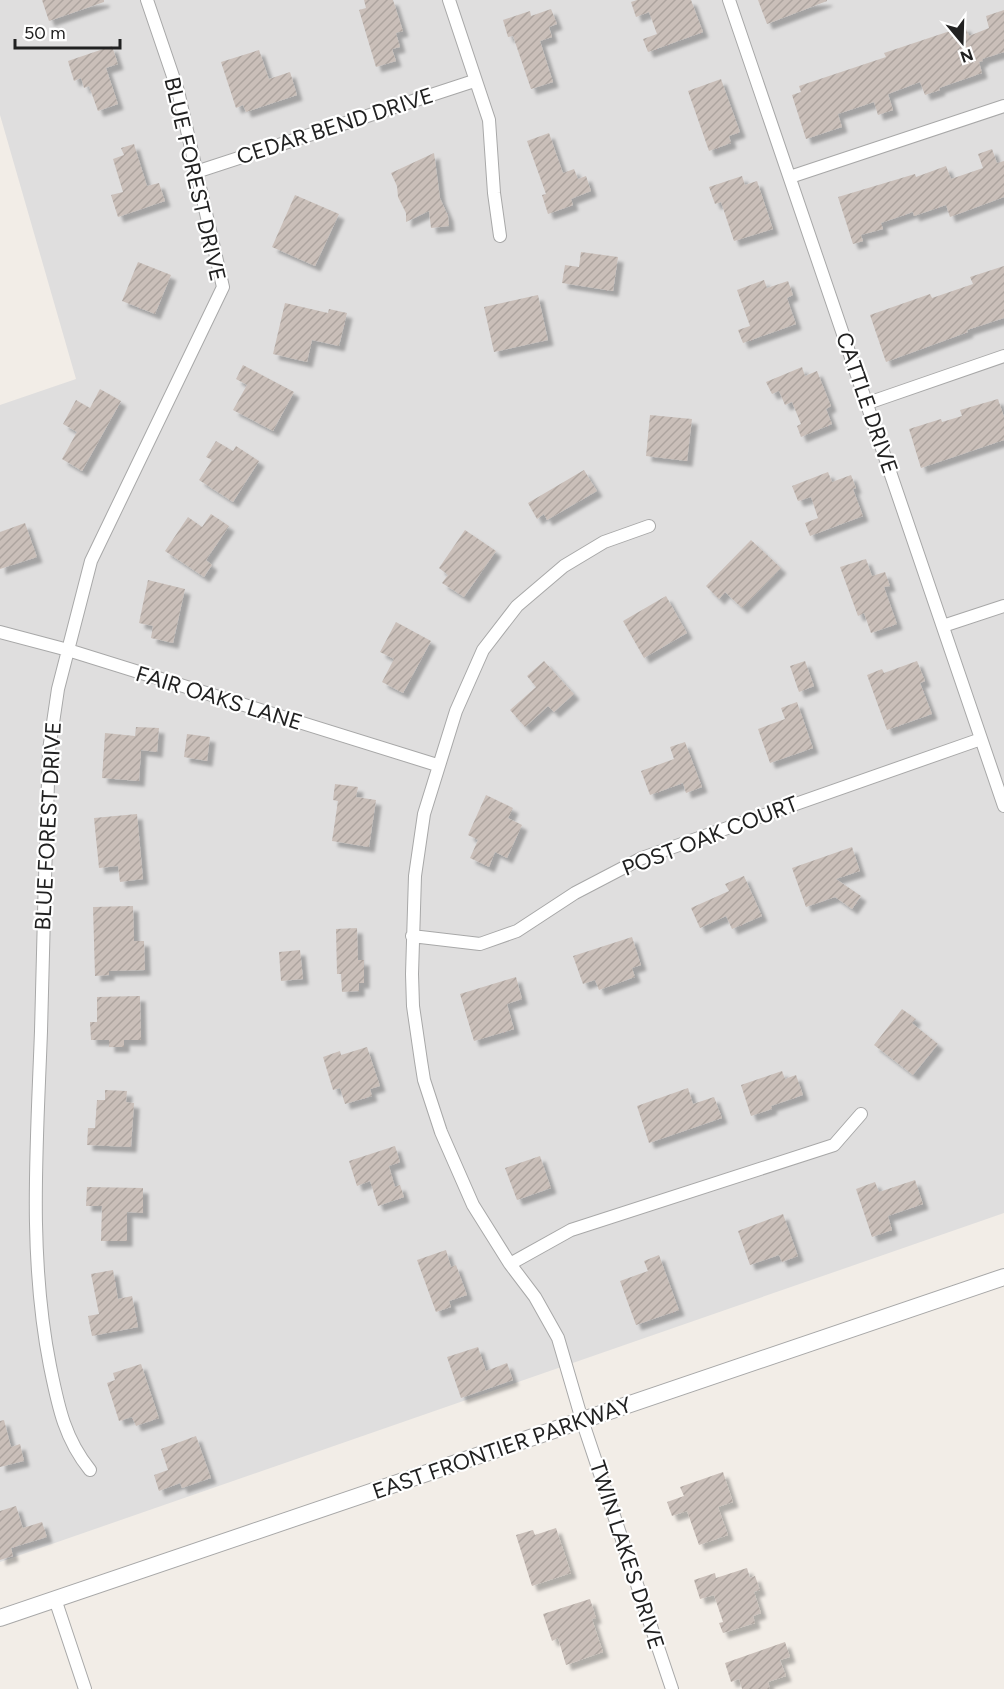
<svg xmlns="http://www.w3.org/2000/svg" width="1004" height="1689" viewBox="0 0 1004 1689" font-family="Figtree,sans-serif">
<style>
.residential{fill:#dfdede}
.building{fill:url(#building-hatch);filter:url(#shadow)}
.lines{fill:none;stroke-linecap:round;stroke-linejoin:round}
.minor-casing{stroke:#a8a8a8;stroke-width:14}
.tertiary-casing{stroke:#a8a8a8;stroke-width:18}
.minor{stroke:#fff;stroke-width:12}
.tertiary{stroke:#fff;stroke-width:16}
.labels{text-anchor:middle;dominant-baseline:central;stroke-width:4.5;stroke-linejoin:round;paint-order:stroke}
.street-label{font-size:22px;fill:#212121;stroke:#fff}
</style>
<defs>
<pattern id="building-hatch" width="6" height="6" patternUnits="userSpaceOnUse" patternTransform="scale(1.5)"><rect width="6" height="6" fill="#cabfb9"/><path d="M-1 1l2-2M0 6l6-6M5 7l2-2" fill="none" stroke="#ada49f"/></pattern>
<filter id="shadow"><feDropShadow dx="5.5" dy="5.5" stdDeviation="1.5" flood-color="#0004"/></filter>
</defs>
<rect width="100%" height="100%" fill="#f2ede7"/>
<path class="residential" d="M0,0H1004V1213L0,1562V405L76,379L0,115Z"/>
<path class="building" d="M42,0H104V2L49,21Z
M364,0H393L403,31L396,33L400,47L392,49L396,61L376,67L359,10L366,8Z
M637,0H691L703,32L648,52L643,39L657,34L649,12L636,17L631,2Z
M758,0H827V1L767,24Z
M551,9L557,24L549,27L552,37L540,41L553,82L531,89L513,36L508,37L503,20L530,11L531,16Z
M1004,10V52L982,59L983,61L979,62L982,73L939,88L940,90L925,95L920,82L888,94L893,110L878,115L874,102L838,114L842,127L806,139L792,95L801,92L799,86L886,57L884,53L965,26L969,36L989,28L986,16Z
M112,46L118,64L106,68L118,104L98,111L89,86L84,88L81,78L74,81L68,61Z
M259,50L269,79L290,72L297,95L246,112L243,105L236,108L221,62Z
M721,79L740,132L729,136L731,143L709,151L688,91Z
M549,133L563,173L574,169L578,179L586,176L591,191L571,199L573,205L548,214L542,195L546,194L527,141Z
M134,144L147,186L159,183L165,201L118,217L111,195L123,192L113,159L124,155L121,148Z
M992,149L997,163L1004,161V197L950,217L946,205L914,216L913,212L881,223L883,229L861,235L863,241L853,244L838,197L915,174L916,177L946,166L951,179L983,168L978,154Z
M434,153L440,198L448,216L449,226L431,228L429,211L406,222V213L398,197L397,186L391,173Z
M742,176L745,185L757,181L773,229L734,241L721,202L715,204L709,187Z
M295,195L339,214L315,266L272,247Z
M581,252L618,257L613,291L562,283L565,265L579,267Z
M138,262L171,275L155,314L122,301Z
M1004,266V318L967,330L968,332L886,362L870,315L930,294L932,298L973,284L970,277Z
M764,280L767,288L788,281L793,295L787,298L796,324L743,343L738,330L750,326L737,290Z
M538,295L548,340L494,352L484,307Z
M285,303L328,313L329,309L347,313L339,346L312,340L307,362L273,354Z
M243,365L294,392L273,431L233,410L247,385L236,379Z
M802,367L805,376L817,371L831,406L826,409L832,424L801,437L797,426L801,424L792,402L785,405L779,391L772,394L766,382Z
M100,389L121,401L82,471L62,459L77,432L63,424L76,400L90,408Z
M998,399L1004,417V440L921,468L909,429L941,419L942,422L962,416L960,410Z
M650,415L692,419L687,461L646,456Z
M216,441L233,451L236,446L259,461L233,502L199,480L212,460L206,457Z
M584,470L597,491L547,520L544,514L537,519L528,503Z
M828,472L832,482L851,475L856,488L853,489L863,516L810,536L805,523L818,518L811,497L798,501L792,486Z
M211,514L229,526L206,560L212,565L204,577L165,551L188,517L202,527Z
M25,523L37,557L0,569V532Z
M465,530L496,551L464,597L442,583L448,575L439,568Z
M751,540L781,568L742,608L725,592L719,599L706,586Z
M866,559L872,576L885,572L890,586L884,587L897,624L871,633L864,613L858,616L840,567Z
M148,580L185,589L173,643L151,638L153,626L139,623Z
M666,596L687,633L644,658L623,621Z
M396,622L431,641L403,693L382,682L394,659L380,652Z
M544,661L574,694L554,712L548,706L525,727L510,710L536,687L527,676Z
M805,661L814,686L799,692L790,666Z
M917,661L925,681L920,683L932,714L887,730L867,675L882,669L884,673Z
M797,702L813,748L770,763L758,729L785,719L781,708Z
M136,727L159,728L157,752L141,750L139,781L102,778L105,733L135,736Z
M187,734L210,737L207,761L184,757Z
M685,742L702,787L686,793L683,783L650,795L641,771L674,759L670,747Z
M335,784L358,787L356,797L376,800L369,847L332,841L338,801L333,800Z
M486,795L513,808L508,818L522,825L507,858L495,852L489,867L470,858L478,840L468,835Z
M137,814L143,879L120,882L118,866L99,868L94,818Z
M852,847L860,871L836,879L861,896L852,909L835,897L806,907L792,868Z
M744,876L762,916L732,929L726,916L700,928L691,908L729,891L725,884Z
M133,906L134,941H144L145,970L109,971V975L95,976L93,907Z
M357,928L358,960H364V983H359V991L342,992L341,974H337L336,929Z
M632,937L641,965L632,968L635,977L599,990L595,980L583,984L573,956Z
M300,950L303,979L281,981L279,952Z
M516,977L522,999L507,1004L514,1029L474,1041L460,994Z
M140,996L141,1040H124V1047H109V1040H91L90,1022H97V997Z
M902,1009L916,1019L912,1023L938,1044L913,1075L874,1045Z
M367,1047L380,1086L370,1089L372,1096L345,1104L340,1088L333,1090L323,1057L340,1051L341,1055Z
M782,1071L785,1079L796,1075L803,1095L771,1106L772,1109L751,1116L741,1085Z
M688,1088L693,1104L714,1097L722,1118L649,1143L637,1106Z
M105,1090L127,1091L126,1102L134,1103L131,1147L87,1145L88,1128H95L97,1100H105Z
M395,1146L400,1162L389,1166L395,1187L400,1185L404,1197L378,1206L370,1181L357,1186L349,1161Z
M540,1156L551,1188L517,1200L505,1168Z
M915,1180L923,1204L888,1216L892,1230L872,1237L856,1189L875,1182L879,1192Z
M87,1187L143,1188V1213L127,1212V1241H101L102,1206H86Z
M783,1214L798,1256L782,1262L779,1255L750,1265L738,1231Z
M446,1250L451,1267L456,1265L467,1295L449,1301L451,1307L436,1312L417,1260Z
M659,1255L679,1310L636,1325L620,1281L648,1271L644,1261Z
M113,1270L118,1299L132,1296L138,1327L92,1336L88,1316L99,1314L91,1274Z
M478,1347L486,1371L507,1363L513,1380L461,1398L447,1357Z
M141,1364L159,1418L136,1426L132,1417L119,1421L107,1383L115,1380L113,1373Z
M4,1420L11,1447L20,1444L24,1461L0,1467V1421Z
M196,1436L211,1478L182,1488L180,1483L159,1491L154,1475L168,1470L161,1449Z
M723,1472L733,1502L718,1507L728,1535L699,1545L687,1511L672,1516L667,1502L684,1496L680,1487Z
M16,1506L23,1528L42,1522L47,1537L11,1548L13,1556L0,1560V1511Z
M556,1528L571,1573L532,1586L516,1535L533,1530L535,1535Z
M747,1568L750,1578L755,1576L760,1590L754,1592L761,1613L753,1616L755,1623L723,1633L719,1623L723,1622L714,1595L700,1599L694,1580L715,1573L716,1578Z
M590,1599L596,1618L592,1619L603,1652L566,1665L558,1638L552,1641L543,1614Z
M785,1642L790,1657L780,1660L786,1676L768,1682L770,1689H742L739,1679L731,1682L725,1663Z"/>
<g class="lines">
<g class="minor-casing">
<path id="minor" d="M449,0L489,120L494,193L500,236
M729,0L1004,806
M196,172L474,81
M790,177L1004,106
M868,403L1004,356
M649,526L604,542L564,566L517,606L483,650L456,711L424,814L415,876L412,974L413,1006L421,1061L424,1080L441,1132L473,1205L510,1264L535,1297L558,1338L582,1420L672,1689
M943,626L1004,606
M0,632L68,650L437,765
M412,936L480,944L517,931L575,893L642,858L981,739
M510,1264L571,1230L834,1145L861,1114
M90,1470C64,1438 58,1405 50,1366C28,1255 37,1143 41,1031C43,937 46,844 49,750L58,689L91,561L223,287L178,91L147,0
M55,1599L85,1689"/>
</g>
<g class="tertiary-casing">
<path id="tertiary" d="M0,1618L1004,1277"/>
</g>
<use href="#minor" class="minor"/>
<use href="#tertiary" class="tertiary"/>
</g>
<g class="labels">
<g class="street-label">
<text transform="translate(335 126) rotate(-18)">CEDAR BEND DRIVE</text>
<text transform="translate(195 179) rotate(77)">BLUE FOREST DRIVE</text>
<text transform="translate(867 403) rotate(71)">CATTLE DRIVE</text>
<text transform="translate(219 698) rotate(17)">FAIR OAKS LANE</text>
<text transform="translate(48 826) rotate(-87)">BLUE FOREST DRIVE</text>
<text transform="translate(710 836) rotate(-21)">POST OAK COURT</text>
<text transform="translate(502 1448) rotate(-19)">EAST FRONTIER PARKWAY</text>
<text transform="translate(627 1555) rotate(72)">TWIN LAKES DRIVE</text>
</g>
</g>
<g transform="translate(962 42) rotate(161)" stroke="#ffffff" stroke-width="4.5" paint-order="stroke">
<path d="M0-4.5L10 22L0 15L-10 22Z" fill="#212121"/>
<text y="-9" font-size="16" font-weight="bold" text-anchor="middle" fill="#212121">N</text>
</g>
<path d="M15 39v9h105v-9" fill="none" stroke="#212121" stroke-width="3"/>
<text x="24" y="39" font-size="18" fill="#212121" stroke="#ffffff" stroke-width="4.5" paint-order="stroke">50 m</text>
</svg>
